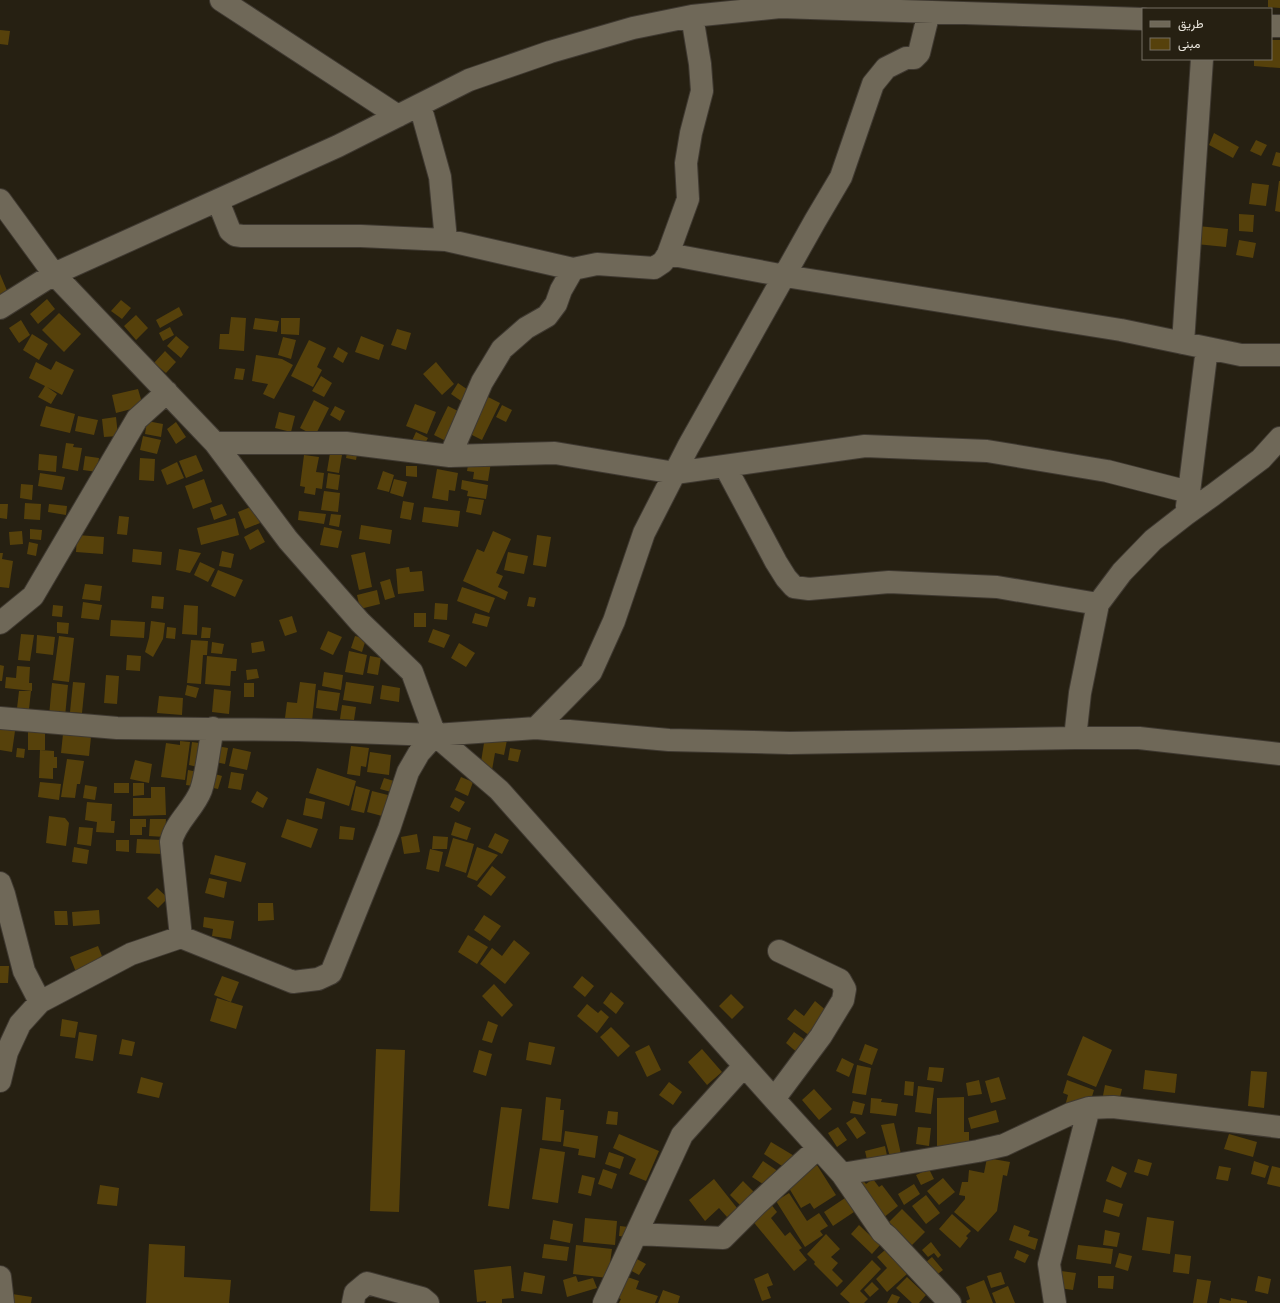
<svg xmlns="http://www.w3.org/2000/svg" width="1280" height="1303" viewBox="0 0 1280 1303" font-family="'Fira Sans',Vazirmatn,sans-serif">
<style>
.building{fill:#56410b}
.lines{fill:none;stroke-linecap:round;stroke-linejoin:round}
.street-casing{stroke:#3f3931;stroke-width:24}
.street{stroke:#6f6858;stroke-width:22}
</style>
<rect width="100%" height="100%" fill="#262012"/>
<path class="building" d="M1268,0H1280V8L1268,7Z
M0,30L10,31L8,45L0,44Z
M1271,40H1280V68L1254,66V59H1271Z
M1214,133L1239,147L1233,158L1209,145Z
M1256,140L1267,145L1261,156L1250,151Z
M1276,152L1280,153V167L1272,165Z
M1279,181H1280V212L1275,211Z
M1252,183L1269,185L1266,206L1249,204Z
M1239,214L1254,215L1253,232L1239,231Z
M1198,226L1228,229L1226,247L1196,244Z
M1239,240L1256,243L1253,258L1236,255Z
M0,274L8,293L0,296Z
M47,299L55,309L38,324L30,314Z
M121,300L131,308L122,319L111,311Z
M179,307L183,315L160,328L156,320Z
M59,313L81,334L64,352L42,330Z
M136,315L148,328L136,340L124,326Z
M231,317L246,318L244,351L219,349L220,334H229Z
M255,318L279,321L277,332L253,329Z
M281,318H300L299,335L281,334Z
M21,320L30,335L19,343L9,328Z
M170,327L174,335L163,341L159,333Z
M397,329L411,333L406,350L391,345Z
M32,334L48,344L39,360L23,350Z
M176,336L189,347L181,358L167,346Z
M361,336L384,345L379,360L355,352Z
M283,337L296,340L291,359L278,355Z
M309,340L326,348L317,367L322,370L313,387L291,376Z
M338,347L348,353L343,363L333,357Z
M165,351L176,362L166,373L154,363Z
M256,355L282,359L293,365L274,399L263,394L268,384L252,381Z
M56,361L74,370L62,395L47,387L57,394L51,404L38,397L45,386L29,378L36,362L51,370Z
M436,362L454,384L442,395L423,374Z
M236,368L245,369L243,380L234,379Z
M321,376L332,383L324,397L312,391Z
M458,383L471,392L464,403L451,394Z
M138,389L143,406L116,413L112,395Z
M484,395L500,403L482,440L466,432Z
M314,400L329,408L315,436L300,428Z
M415,404L436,412L427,434L406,426Z
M502,405L512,410L506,422L496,417Z
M46,406L75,414L70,433L40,426Z
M335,406L345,411L340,421L330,415Z
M448,406L462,413L448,442L434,435Z
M279,412L295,416L291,432L275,428Z
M78,416L98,420L94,435L75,431Z
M116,417L118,436L104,437L102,419Z
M147,421L163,424L161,437L145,434Z
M176,422L186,437L176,444L167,429Z
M416,432L428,438L422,449L411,443Z
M143,436L161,440L157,454L140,450Z
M66,443L74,444L73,447L82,448L78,471L62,468Z
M331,447L343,449L339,473L327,471Z
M348,448L358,449L356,460L346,458Z
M39,454L57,456L56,472L38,470Z
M196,455L203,471L186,478L179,461Z
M304,455L319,457L316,472L324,473L322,489L316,488L315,495L304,493L305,487L300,486Z
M85,456L99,458L97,472L83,470Z
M140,458L155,459L154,481L139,480Z
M469,459L491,462L488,481L473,479L474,472L467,471Z
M177,462L184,478L167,485L161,470Z
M406,466H417V477L406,476Z
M437,469L458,473L455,491L449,490L448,501L432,498Z
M383,471L394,475L389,492L377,489Z
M40,473L65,477L62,490L38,486Z
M328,473L340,475L338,490L326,488Z
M204,479L212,502L193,509L185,486Z
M394,479L407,482L403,497L390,493Z
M462,480L488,485L486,499L467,496L468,491L461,489Z
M21,484L33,485L32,500L20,498Z
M324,491L340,493L338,512L321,510Z
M469,498L484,500L481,515L466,512Z
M403,501L414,503L411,520L400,518Z
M25,503L41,504L40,520L24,519Z
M0,504H8L7,519L0,518Z
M49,504L67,506L66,515L48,512Z
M222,504L227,515L214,520L210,508Z
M253,506L260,523L245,529L238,512Z
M424,507L460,511L458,527L422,522Z
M299,511L326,514L324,524L298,520Z
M331,514L341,515L339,527L329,525Z
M119,516L129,517L127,535L117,534Z
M235,518L239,535L201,545L197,528Z
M361,525L392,530L390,544L359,539Z
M324,527L342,531L338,548L320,545Z
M30,529L42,530L41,540L30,539Z
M258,529L265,542L250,550L244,537Z
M22,531L23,544L10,545L9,532Z
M493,531L511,539L496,573L503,576L498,587L508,592L505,600L463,581L477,549L484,552Z
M77,535L104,537L103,554L76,552Z
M537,535L551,537L546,567L533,565Z
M29,542L38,544L36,556L27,554Z
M133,549L162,552L161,565L132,562Z
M179,549L201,553L190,573L176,570Z
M222,551L234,554L231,568L219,566Z
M365,552L372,587L359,590L351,555Z
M508,552L528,556L524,574L504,570Z
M0,553H3L2,559L13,561L9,588L0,587Z
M200,562L215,569L208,582L194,575Z
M409,567L410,572L422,571L424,591L398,594L396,569Z
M218,570L243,580L235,597L211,586Z
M390,579L395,597L385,600L380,582Z
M85,584L102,586L100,601L82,599Z
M462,587L495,598L489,613L457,601Z
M377,590L380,604L360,609L357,595Z
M152,596L164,597L163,609L151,608Z
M529,597L536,598L534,607L527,606Z
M83,602L102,605L99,620L81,618Z
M435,603L448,604L447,620L434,619Z
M53,605L63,606L62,617L52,616Z
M184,605L198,606L197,635L182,634Z
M414,613H426V627H414Z
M475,613L490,617L487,627L472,623Z
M292,616L297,632L285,636L279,620Z
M111,620L145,622L144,638L110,636Z
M151,621L165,623L163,639L153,657L145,652L149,638Z
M57,622L69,623L68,634L57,633Z
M167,627L176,628L175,639L166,638Z
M202,627L211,628L210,638H201Z
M433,629L450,635L444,648L428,642Z
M328,631L342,637L333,655L320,649Z
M21,634L34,635L30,661L18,660Z
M37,635L55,637L53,655L36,653Z
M59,636L74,638L69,682L53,680Z
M355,636L366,639L362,652L351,648Z
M191,640L208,641L207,655H203L201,684L187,683Z
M263,641L265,651L252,653L251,643Z
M212,642L224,644L222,654L211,653Z
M459,643L475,653L466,667L451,658Z
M349,651L367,655L363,675L345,672Z
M127,655L141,656L140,671L126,670Z
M207,656L237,659L236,671H231L230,686L205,684Z
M370,656L381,658L378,675L367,673Z
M0,665L4,666L2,681H0Z
M17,666L30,667L29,683H32V691L5,688L6,677L16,678Z
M257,669L259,678L247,680L246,670Z
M324,672L343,675L341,690L322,686Z
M106,675L119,676L117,704L104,703Z
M73,682L85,683L82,713L70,712Z
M300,682L316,684L312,721L285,718L287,702L297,703Z
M346,682L374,686L371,704L343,700Z
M52,683L68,685L65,717L49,716Z
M244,683H254V697H244Z
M187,685L199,688L196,698L185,695Z
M382,685L400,688L399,702L380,699Z
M214,689L231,691L229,714L212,712Z
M318,690L340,693L337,711L316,708Z
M19,691H31L28,718L16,717Z
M159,696L183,698L182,715L157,713Z
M342,705L356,707L354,720L340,719Z
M0,729L15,731L12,752L0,750Z
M28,731L45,732V750H28Z
M63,734L91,737L89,756L61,753Z
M485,737L507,740L504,755L495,753L492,770L480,768Z
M180,741L190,742L185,780L161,777L166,743L180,745Z
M192,742L206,744L202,768L189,765Z
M211,745L228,748L225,764L215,762Z
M351,746L369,748L366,767L361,766L360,776L347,774Z
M17,748L25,749L24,758L16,757Z
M233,748L251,752L247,770L229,766Z
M510,748L521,750L518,762L508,760Z
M40,750L54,751V757H57V768H53V779L39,778Z
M370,752L391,755L389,775L367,772Z
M67,759L84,761L80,784H77L75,798L61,797Z
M135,760L152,764L149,783L130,779Z
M317,768L356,781L349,806L309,793Z
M188,770L203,773L201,787L186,785Z
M208,772L222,776L218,789L204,786Z
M231,772L244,774L241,790L228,788Z
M461,777L473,782L468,796L455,790Z
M384,778L394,781L391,792L380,789Z
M40,782L61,784L59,800L38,797Z
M114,783H129V793H114Z
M133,783H144V795L133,796Z
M85,785L97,787L95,800L83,798Z
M356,786L370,790L364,813L351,810Z
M151,787H165L166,815L133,816V798H151Z
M257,791L268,798L263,808L251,802Z
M372,791L388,795L382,816L367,812Z
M455,797L465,802L459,812L450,807Z
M306,798L325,802L322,819L303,815Z
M87,802L112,804L111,821H115L114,833L96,832L97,822L85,820Z
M49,816L65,818L69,823L66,846L46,843Z
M130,819H146V827H142V835H130Z
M150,819H166L165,837L149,836Z
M287,819L318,829L311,848L281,837Z
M455,822L471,828L467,840L451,835Z
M340,826L355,828L353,840L339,839Z
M79,827L93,828L91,846L77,844Z
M495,833L509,840L502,854L488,847Z
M417,834L420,852L404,854L401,837Z
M433,836L448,837L447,849H432Z
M453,838L474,844L466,873L445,866Z
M137,839L164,840L163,854L136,853Z
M116,840H129V852L116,851Z
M74,847L89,850L87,864L72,862Z
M477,847L498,855L477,881L467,877Z
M430,849L443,852L439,872L426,869Z
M215,855L246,863L241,882L210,874Z
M492,866L506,877L491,896L477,886Z
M209,878L227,882L224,898L205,893Z
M157,888L168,898L158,908L147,898Z
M258,903H273L274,920L258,921Z
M99,910L100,924L73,926L72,912Z
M54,911H67L68,925H55Z
M484,915L501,926L490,941L474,930Z
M204,917L234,921L231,939L212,936L213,929L203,927Z
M468,935L488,947L477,964L458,952Z
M514,940L530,953L505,984L480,964L492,948L502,956Z
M98,946L104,961L76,972L70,957Z
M0,966H9L8,983H0Z
M222,976L239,982L231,1002L214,995Z
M582,976L594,986L585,997L573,987Z
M494,984L513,1005L502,1017L482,996Z
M611,992L624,1003L616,1014L603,1003Z
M731,994L744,1007L732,1019L719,1006Z
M217,998L243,1006L236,1029L210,1021Z
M815,1001L828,1012L810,1036L787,1019L795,1009L804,1016Z
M587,1004L598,1013L601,1010L609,1017L597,1033L577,1016Z
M62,1019L78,1022L75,1038L60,1036Z
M488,1021L498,1025L492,1043L482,1040Z
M611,1027L630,1046L618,1057L600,1037Z
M79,1032L97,1035L93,1061L75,1058Z
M794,1032L808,1042L799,1054L786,1043Z
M1083,1036L1112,1050L1096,1087L1067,1075Z
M122,1039L135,1042L132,1056L119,1054Z
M529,1042L555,1047L551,1065L526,1060Z
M865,1044L878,1049L872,1065L859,1060Z
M649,1045L661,1070L647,1077L635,1052Z
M376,1049L405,1050L399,1212L370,1211Z
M702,1049L722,1072L707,1085L688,1062Z
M479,1050L492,1054L486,1076L473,1072Z
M842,1058L854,1064L849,1077L836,1071Z
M857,1065L871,1068L866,1095L852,1093Z
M929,1067L944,1068L942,1082L927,1080Z
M1145,1070L1177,1074L1175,1093L1143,1089Z
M1251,1071L1267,1072L1264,1108L1248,1106Z
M141,1077L163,1083L159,1098L137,1093Z
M999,1077L1006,1099L991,1103L985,1081Z
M979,1080L982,1094L968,1096L966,1083Z
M1067,1080L1094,1090L1090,1103L1065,1106L1068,1095L1063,1093Z
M905,1081L914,1082L913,1096L904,1095Z
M669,1082L682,1092L673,1105L659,1095Z
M1105,1085L1122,1089L1118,1105L1102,1101Z
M918,1086L934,1088L931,1114L915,1112Z
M814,1089L832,1109L819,1120L802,1100Z
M546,1097L561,1099L560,1110H564L561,1142L542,1140Z
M964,1097V1132H969V1148L937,1149V1098Z
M871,1098L882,1099L881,1102L898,1104L896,1116L870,1113Z
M853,1101L865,1104L862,1115L850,1113Z
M501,1107L522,1109L509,1209L488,1206Z
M996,1110L999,1122L971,1129L968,1118Z
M608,1111L618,1112L617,1125L606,1124Z
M855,1117L866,1133L857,1139L846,1123Z
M894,1123L901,1154L890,1157L881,1125Z
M838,1127L847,1140L837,1147L828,1133Z
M918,1127L931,1128L929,1146L916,1144Z
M565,1131L598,1136L595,1158L578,1155L579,1149L563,1146Z
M619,1134L659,1151L646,1181L629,1174L636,1159L613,1148Z
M1229,1134L1257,1142L1253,1157L1224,1149Z
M771,1142L796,1157L788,1170L764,1154Z
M885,1146L888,1160L868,1164L865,1151Z
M540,1148L565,1152L558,1203L532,1199Z
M609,1152L624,1157L620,1169L605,1164Z
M987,1158L1010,1162L1007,1176L1003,1175L997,1211L978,1232L954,1212L965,1199V1196L959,1195L962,1182H968L969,1170L984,1173Z
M1138,1159L1152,1163L1148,1176L1134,1172Z
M763,1161L782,1174L772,1190L752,1177Z
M1254,1161L1269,1166L1265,1178L1251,1174Z
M817,1165L836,1195L814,1209L810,1203L801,1208L786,1183Z
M1112,1166L1127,1173L1121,1188L1106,1181Z
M1219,1166L1231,1168L1228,1181L1216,1179Z
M1272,1166L1280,1168V1187L1267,1184Z
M603,1169L617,1174L612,1189L598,1184Z
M929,1169L934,1179L921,1185L916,1175Z
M582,1175L595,1178L591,1196L578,1193Z
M860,1177L866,1184L873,1179L879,1187L882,1185L898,1206L883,1218L850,1185Z
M943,1178L955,1192L939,1205L927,1191Z
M714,1179L737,1208L727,1217L719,1208L705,1221L689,1200Z
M743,1181L758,1196L745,1210L730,1195Z
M914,1184L920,1194L904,1205L898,1194Z
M100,1185L119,1188L117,1206L97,1204Z
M789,1193L807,1221L819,1213L828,1226L820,1231L823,1235L805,1247L776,1201Z
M926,1195L940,1213L926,1224L912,1206Z
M845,1198L854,1212L833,1226L824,1212Z
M1106,1199L1123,1204L1119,1217L1103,1212Z
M770,1203L777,1212L771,1218L785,1236L790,1232L802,1248L799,1250L807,1260L794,1271L751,1219Z
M902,1209L925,1232L912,1245L889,1222Z
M952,1214L971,1231L966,1236L968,1238L960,1248L939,1229Z
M1147,1217L1174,1221L1170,1254L1142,1250Z
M585,1218L617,1221L615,1245L583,1242Z
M553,1220L573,1224L570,1243L550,1239Z
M859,1225L880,1245L872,1254L851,1234Z
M1014,1225L1030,1231L1028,1236L1038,1239L1035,1250L1009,1240Z
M620,1226L628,1227L627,1237L619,1236Z
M1105,1230L1120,1233L1117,1247L1103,1245Z
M826,1234L840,1249L831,1257L838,1263L832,1270L843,1281L837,1287L814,1264L815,1262L807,1254Z
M931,1242L941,1255L938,1258L934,1253L928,1257L922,1250Z
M149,1244L185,1246L184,1277L231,1280L229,1303H146Z
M544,1244L569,1247L567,1261L542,1258Z
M576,1245L612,1249L608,1278L573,1274Z
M1078,1245L1113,1249L1111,1264L1076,1259Z
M885,1250L907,1274L887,1292L876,1279L887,1268L877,1257Z
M1017,1250L1029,1255L1025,1263L1014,1258Z
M1119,1253L1132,1256L1128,1271L1115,1267Z
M1175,1254L1191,1256L1189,1274L1173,1272Z
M932,1257L943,1270L935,1276L925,1263Z
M635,1258L646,1264L639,1275L628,1269Z
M872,1260L881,1269L860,1291L868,1299L864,1303H850L840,1294Z
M511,1266L514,1298L502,1299V1303H486V1301L477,1302L474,1270Z
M1061,1271L1076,1273L1073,1290L1059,1288Z
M524,1272L545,1276L542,1294L521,1291Z
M1001,1272L1005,1284L991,1288L987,1276Z
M768,1273L773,1285L767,1287L771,1298L762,1301L754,1279Z
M619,1274L639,1281L636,1289L658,1296L655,1303H619L621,1299L612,1296Z
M576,1276L578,1282L593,1278L597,1288L567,1297L563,1280Z
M1098,1276H1114L1113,1289L1098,1288Z
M1258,1276L1271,1279L1268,1294L1255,1291Z
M907,1277L926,1295L919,1303H912L896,1288Z
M1197,1279L1211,1281L1207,1303H1193Z
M984,1280L993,1303H967L966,1301L970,1299L966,1287Z
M872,1282L879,1289L870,1297L864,1290Z
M1008,1286L1015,1303H996L992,1293Z
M663,1290L680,1296L678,1303H658Z
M12,1294L32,1297L31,1303H11Z
M892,1294L900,1297L897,1303H887Z
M1220,1298L1231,1301V1298L1247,1301V1303H1219Z"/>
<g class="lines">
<g class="street-casing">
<path id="street" d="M221,0L398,116
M1271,26H1280
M420,105L440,177L446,240
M0,200L54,274L215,443L288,540L360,622L412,672L435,735L499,790L774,1099L842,1174L882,1232L888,1237L950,1303
M218,201L230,231L235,235L242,236H361L446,240L573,269
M668,254L785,276L1121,330L1241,355H1280
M0,308L54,274L338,146L469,80L550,52L633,28L692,16L780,7L1143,19
M1183,343L1202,59
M215,443H346L450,456L555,453L675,473L865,446L987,451L1107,471L1189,492
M450,456L482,382L502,349L526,328L547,316L556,304L561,290L573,269L597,264L654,268L663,262L668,254L688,199L686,163L691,133L702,91L700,64L692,16
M725,466L776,562L786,578L794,587L809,589L889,582L997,587L1098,604
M1187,506L1189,492L1207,348
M0,623L33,596L137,419L167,392
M0,718L117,728L298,730L435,735L536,728L669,740L790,743L1075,738L1080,693L1098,604L1122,572L1153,540L1185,515L1213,495L1261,459L1280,438
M536,728L591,672L614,621L644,533L688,447L815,221L841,177L873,84L886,68L906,58H914L919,53L929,12
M1075,738H1139L1280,754
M0,883L4,894L24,971L40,1002
M181,937L171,842C175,822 194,809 201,790C207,772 209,747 213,728
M0,1081L7,1052L20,1024L40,1002L131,954L181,937L293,982L318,979L331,973L389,829L408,772L419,753L435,735
M774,1099L821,1036L843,1000L845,989L840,980L779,951
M842,1174L978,1151L1004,1145L1070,1114L1089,1108L1113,1107L1280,1127
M636,1234L723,1238L756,1205L818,1148
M0,1277L3,1303
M353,1303L355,1293L367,1283L422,1298L428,1303
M604,1303L682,1135L744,1066
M1055,1303L1049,1264L1089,1108"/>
</g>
<use href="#street" class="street"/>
</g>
<rect x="1142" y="8" width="130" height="52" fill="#262012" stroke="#746f63"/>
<rect x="1150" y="21" width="20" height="6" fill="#6f6858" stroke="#746f63"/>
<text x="1178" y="28" font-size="12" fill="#e9e5dc">طريق</text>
<rect x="1150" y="38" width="20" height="12" fill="#56410b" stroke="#746f63"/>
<text x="1178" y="48" font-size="12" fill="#e9e5dc">مبنى</text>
</svg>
